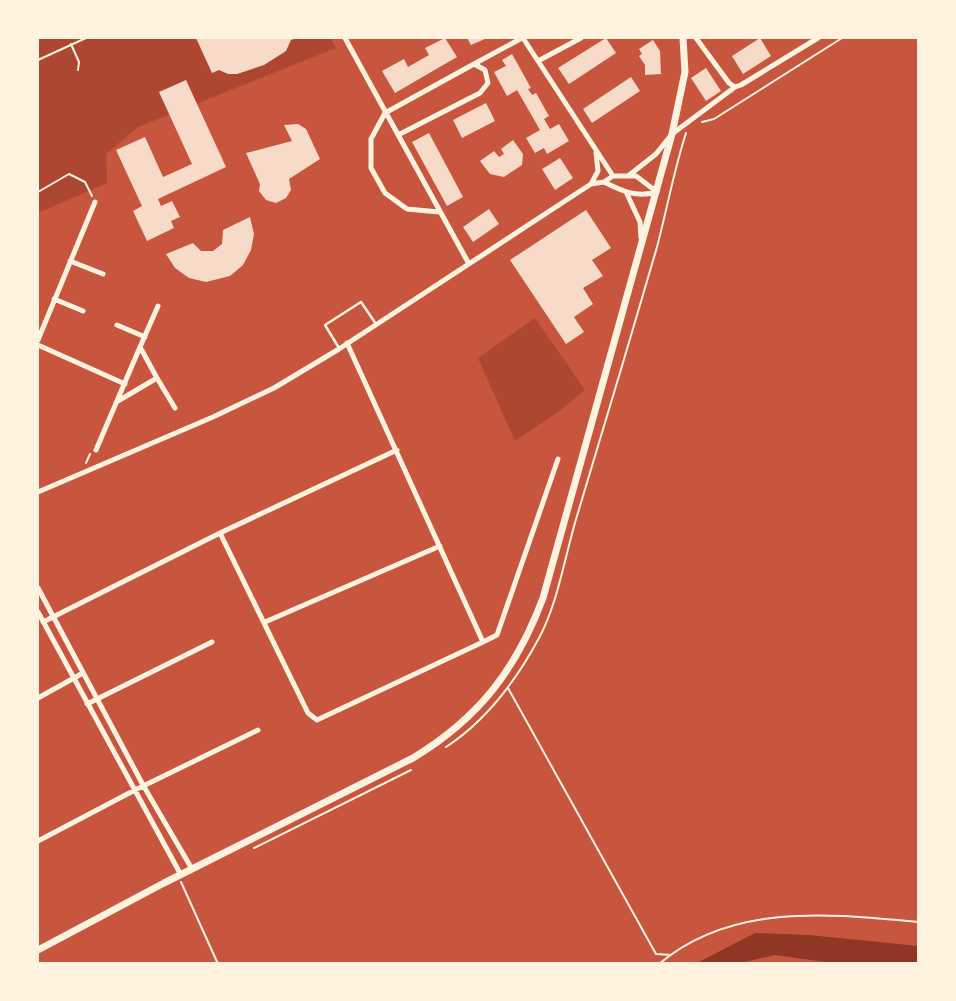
<svg xmlns="http://www.w3.org/2000/svg" width="956" height="1001" viewBox="0 0 956 1001" font-family="'Exo 2',sans-serif">
<style>
.green{fill:#ae4732}
.water{fill:#8f3625}
.building{fill:#f7dbc8}
.lines{fill:none;stroke-linecap:round;stroke-linejoin:round}
.path{stroke:#fff3e0;stroke-width:2}
.service{stroke:#fff3e0;stroke-width:2.5}
.minor{stroke:#fff3e0;stroke-width:5}
.tertiary{stroke:#fff3e0;stroke-width:7}
</style>
<rect width="100%" height="100%" fill="#c8553d"/>
<path class="green" d="M38,38H331L336,48L138,127L106,154L107,183L38,213Z
M535,318L585,390L558,412L515,441L478,358Z"/>
<path class="water" d="M755,933L809,935L918,946V963L840,964L775,955L740,963H697Z"/>
<path class="building" d="M196,38H297L291,40L286,51L264,65L237,74H228L219,70L212,73Z
M445,38L457,57L395,93L382,71L404,59L408,67L429,55L425,48Z
M467,38H487L471,45Z
M606,38L616,53L569,84L558,68Z
M760,38L771,56L743,74L732,56Z
M653,40L660,51L661,74L645,75V65L639,56L642,54L639,49Z
M512,54L531,88L528,89L532,95L536,93L549,116L544,119L550,129L559,124L569,141L547,154L544,148L535,153L526,138L540,130L517,90L507,96L494,72L506,66L502,60Z
M706,68L721,91L706,101L691,78Z
M631,77L640,91L592,123L583,109Z
M186,80L226,167L158,199L161,206L172,201L180,217L171,221L174,228L147,241L133,211L142,206L116,150L145,137L163,177L192,164L159,92Z
M486,103L495,121L462,138L453,120Z
M298,124L306,129L320,159L289,179L291,190L286,198L276,203L266,200L259,191L260,184L246,153L292,141L284,125Z
M429,133L463,197L447,206L412,142Z
M513,140L523,154L522,165L504,177L490,174L480,161L494,151L499,157L504,154L501,149Z
M560,158L573,178L555,190L542,169Z
M489,209L499,224L473,242L463,227Z
M586,210L611,248L592,260L603,276L583,288L593,304L574,317L584,332L566,344L510,260Z
M250,217L254,234L251,250L243,265L230,276L206,282L189,278L175,268L166,254L193,243L201,251H213L222,244L223,230Z"/>
<g class="lines">
<path class="path" d="M71,44L79,62L78,70
M38,60L86,38
M702,122L714,119L842,38
M38,192L69,174L85,182L92,196
M86,463L90,454
M508,688L656,954L671,955
M446,747C487,720 516,681 539,638C558,603 565,555 577,516C604,426 631,337 657,247C667,209 674,170 686,133
M254,848L411,770
M181,882L218,964
M659,964C732,902 831,914 918,922"/>
<path class="service" d="M339,348L325,325L361,302L376,324"/>
<path class="minor" d="M345,38L469,264
M523,38L613,176
M696,38L729,83L735,87
M538,61L581,38
M474,64L522,38
M398,135L480,93L488,83L485,70L474,64L385,113L371,139V168L385,193L407,209L439,212
M628,176L656,154L672,134L735,87L741,85L818,38
M604,182C622,191 636,198 657,192
M591,184L598,171L596,153
M627,194L640,222L641,238
M70,261L103,274
M54,299L83,311
M117,325L145,337
M38,340L95,202
M38,345L125,384
M140,347L158,306
M157,378L175,408
M96,450L140,347L157,378L118,401
M38,492L213,417L274,388L339,349L591,184L604,182L613,176H636L657,192
M220,533L308,713L317,720L483,642L347,343
M38,588L143,785L192,869
M38,612L181,875
M43,622L220,533L397,450
M265,622L440,546
M483,642L497,635L558,459
M38,698L83,673
M87,704L212,642
M38,841L135,790L258,730"/>
<path class="tertiary" d="M38,950L164,883L413,758C479,718 516,670 543,598L672,134L685,72L683,38"/>
</g>
<rect width="956" height="1001" fill="none" stroke="#fff3e0" stroke-width="78"/>
</svg>
